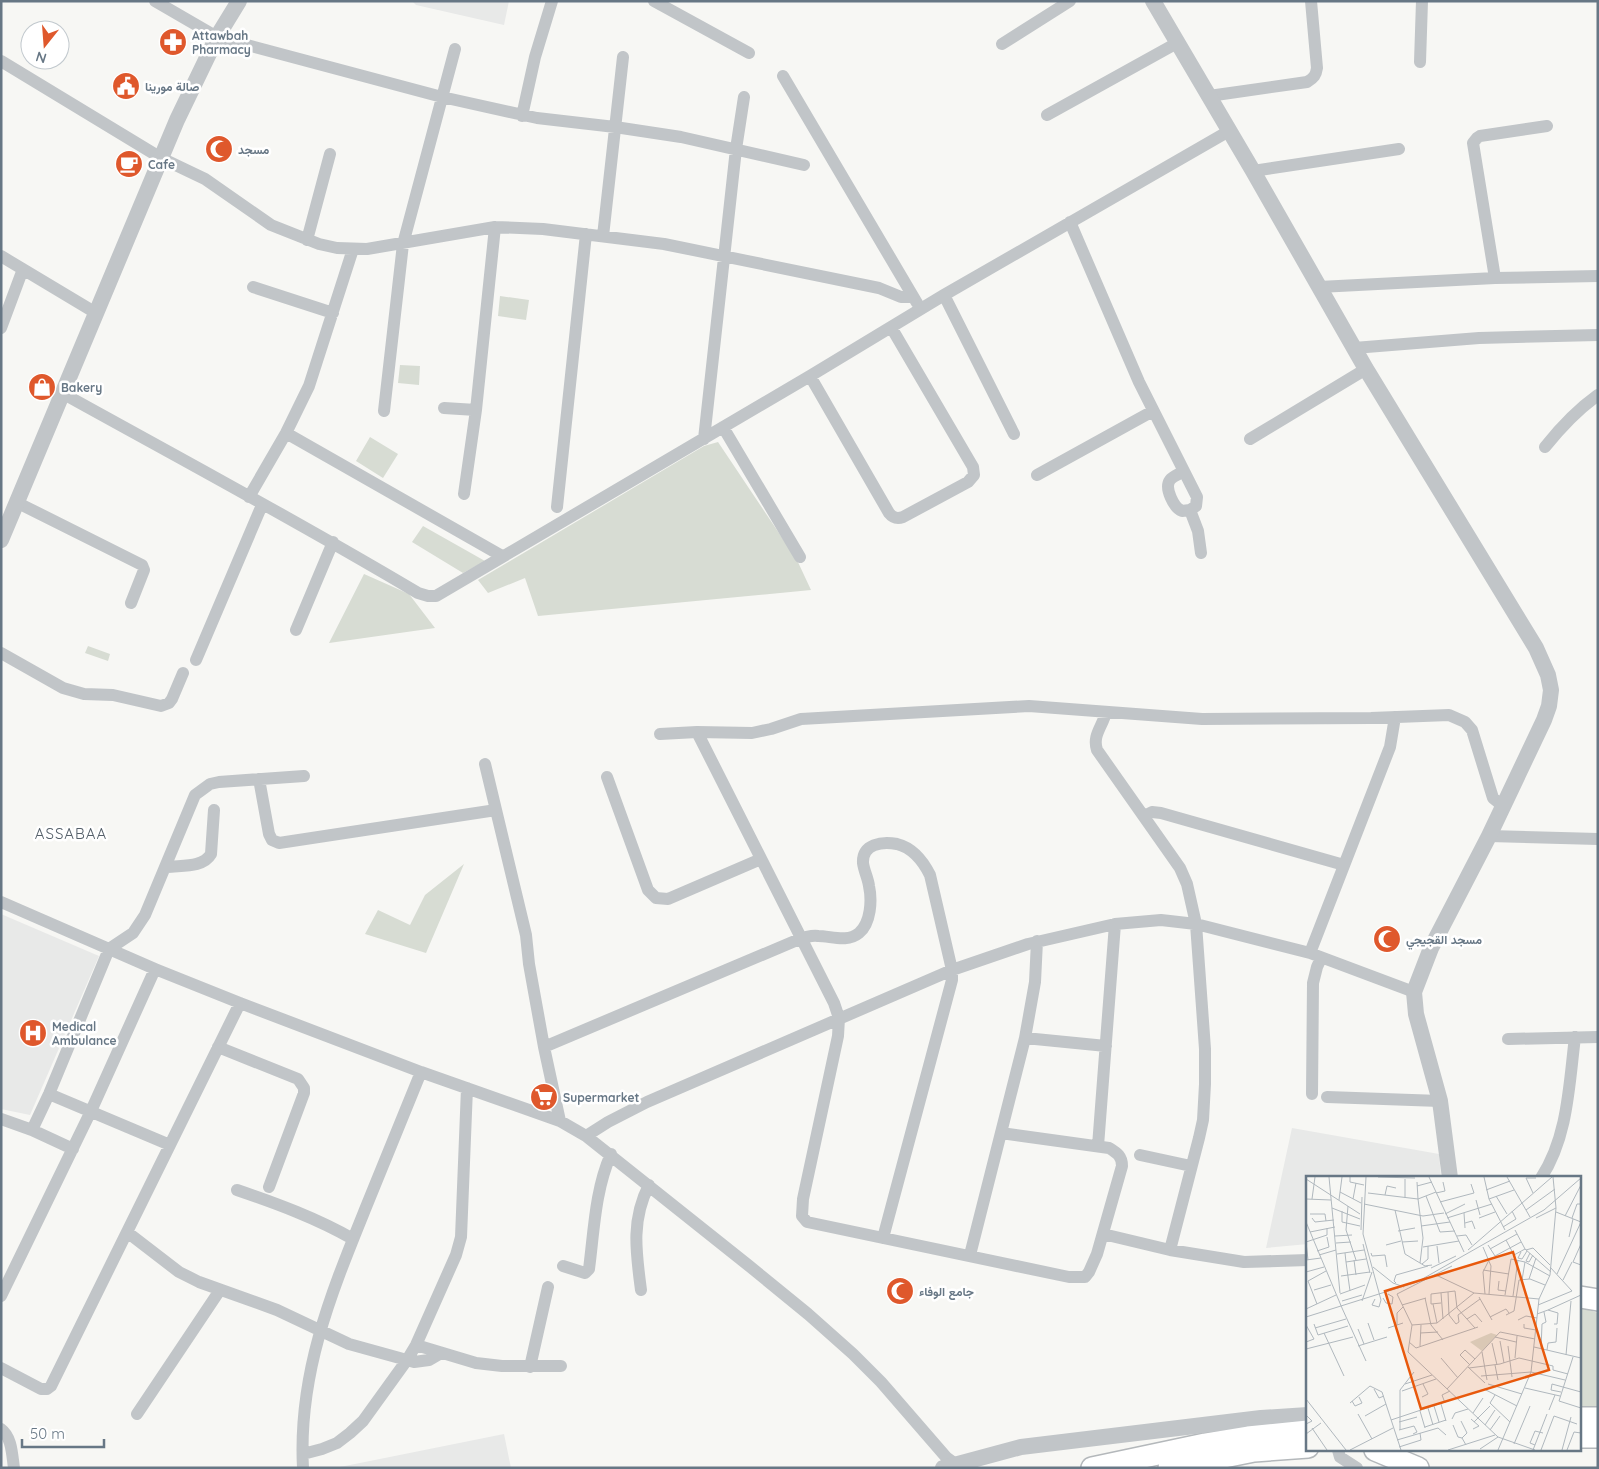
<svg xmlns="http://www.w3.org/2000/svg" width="1599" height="1469" viewBox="0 0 1599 1469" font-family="Quicksand,Vazirmatn,sans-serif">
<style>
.built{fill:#e8e9e8}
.green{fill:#d7dcd3}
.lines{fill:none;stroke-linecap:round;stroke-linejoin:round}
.trunk-casing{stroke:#b4b8bb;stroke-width:24}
.minor{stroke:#c1c5c8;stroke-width:12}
.tertiary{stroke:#c1c5c8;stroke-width:16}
.trunk{stroke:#fff;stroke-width:21}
.labels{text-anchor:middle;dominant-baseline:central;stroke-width:5;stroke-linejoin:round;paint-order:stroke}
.poi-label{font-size:12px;font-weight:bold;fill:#677785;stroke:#fff;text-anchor:start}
.quarter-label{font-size:15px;letter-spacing:1px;fill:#55606a;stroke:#fff}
.inset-road{fill:none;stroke:#b0b8be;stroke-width:1}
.view{fill:#e8590c;fill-opacity:0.15;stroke:#e8590c;stroke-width:2.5}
.inset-edge{fill:none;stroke:#677785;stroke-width:2.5}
</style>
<rect width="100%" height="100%" fill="#f7f7f4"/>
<path class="built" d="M412,1H509L504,25L416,5Z
M1,914L99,956L30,1115L1,1109Z
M1292,1128L1439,1154L1441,1178H1308V1244L1266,1248Z
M504,1434L511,1468H335Z"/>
<path class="green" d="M500,296L529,300L526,320L498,316Z
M400,365L420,366L419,385L398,383Z
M370,437L398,454L383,478L356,461Z
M718,442L797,560L811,590L538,616L525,578L488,593L478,580L704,446Z
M423,526L485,561L463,573L412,542Z
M364,574L409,594L435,628L329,643Z
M88,646L110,654L108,661L85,653Z
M464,864L426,953L365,934L378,910L410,925L425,895Z
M1580,1309H1586L1598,1313V1408H1580Z"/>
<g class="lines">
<g class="trunk-casing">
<path id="trunk" d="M1580,1297L1598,1300
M1580,1418H1598
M1580,1437H1598
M1375,1450L1418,1468
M1092,1468L1205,1444L1248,1437L1308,1431
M1169,1468L1254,1451L1308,1447"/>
</g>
<path class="minor" d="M155,1L217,37L442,97L537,118L615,127L681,137L804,165
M654,1L749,53
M1002,44L1070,1
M1,61L161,158L205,179L271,225L319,244L337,248L367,249L495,227L543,229L664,244L879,288L901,297H913
M1420,62L1422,1
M783,76L917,303
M1209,96L1307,82C1314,78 1316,75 1317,68L1311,1
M1047,115L1177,43
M522,116L535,57L552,1
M1253,171L1399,149
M1070,222L1139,382L1197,497L1196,506L1190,510L1182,511C1174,508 1164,488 1170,480C1173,476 1180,474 1184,471
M603,236L623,57
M307,240L330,154
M1,256L96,313
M1495,278L1473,143L1477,138L1480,136L1547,126
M253,287L333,313
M1319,287L1495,278L1598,276
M944,295L1014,434
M1,328L23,269
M1354,348L1479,338L1598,335
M810,376L889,513C893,518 897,519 903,517L968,482L974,475L973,467L891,327
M62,393C181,459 301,523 418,593L428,596H436L810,376L944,295L1229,131
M444,408L476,410
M384,411L403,244L455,49
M723,427L800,557
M286,433L502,556
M704,439L736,149L744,97
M1250,439L1366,369
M1545,447C1561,427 1577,410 1598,395
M1037,475L1153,411
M464,494L476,410L495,227
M249,497L286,433L309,386L353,249
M16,502L142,565L144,570L131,603
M557,507L586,234
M1190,510L1198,531L1201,553
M296,630L333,542
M1,653L63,688L84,694L113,695L161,706L169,703L172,699L183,673
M196,660L262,505
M1106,712C1103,726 1092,735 1097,750L1180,868L1187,884L1196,924L1205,1049V1084L1203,1120L1199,1138L1170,1250
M697,732L834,1003L839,1018L838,1036L803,1199L802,1216L807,1222L1069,1277H1085L1089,1272L1097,1254L1122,1166C1122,1156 1117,1153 1109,1148L1001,1133
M660,734L697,732L752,733L771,729L801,719L1029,706L1202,719L1371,718L1449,715L1465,722L1472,730L1493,798L1498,802L1505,804
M485,764L526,935L529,964L544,1047L560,1121
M607,777L648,890L656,898L668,899L761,859
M259,779L269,834L272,840L279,843L496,810
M1144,816L1152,812L1161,813L1344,865
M1489,836L1598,839
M167,867C181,865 203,868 211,854L214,810
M1,902L155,969L240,1003L421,1072L560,1121L586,1136L748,1265L808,1314L853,1354L881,1382L946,1457L961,1468
M1310,953L1390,747L1395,717
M1025,1038L1106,1046
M1508,1039L1598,1037
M218,1047L298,1079L304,1088V1093L269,1187
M544,1047L802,938C808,937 812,935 818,936C831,936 847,943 859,933C871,923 872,900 869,886C868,878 864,871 863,863C862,844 882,841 897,844C913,848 923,861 930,875L952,970V980L883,1238
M49,1094L170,1145
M1312,1094L1313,983L1317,967L1321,958
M1327,1097L1440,1101
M1,1119L32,1130L73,1149
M32,1130L49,1094L109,949L133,933L145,915L195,795L210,784L219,782L304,776
M586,1136L608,1122L647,1102L952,970L1028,944L1115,924L1161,920L1196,924L1310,953L1414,992
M1098,1146L1115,924
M1140,1155L1191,1166
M1541,1178C1568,1137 1569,1085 1575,1037
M237,1190C278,1204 316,1218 353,1239
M127,1232L179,1272L199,1282L277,1310L349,1344L414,1362L429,1360L441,1353
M1103,1234L1170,1250L1244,1262L1308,1260
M970,1255L1025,1038L1035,982L1037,941
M563,1266L585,1273L589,1269C594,1231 595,1190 611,1154
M641,1290C636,1252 631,1220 649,1185
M1,1296L91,1111L155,969
M416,1345L476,1363L502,1366H561
M530,1367L548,1287
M1,1368L41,1389H47L51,1386L240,1003
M137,1414L220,1290
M1,1429C12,1437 12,1455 14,1468
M1338,1450L1340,1457L1357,1468
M303,1454L322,1449L337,1443L350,1433L363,1421L407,1360L416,1345L456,1255L461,1237L467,1088
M303,1468C298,1375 330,1296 364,1212C383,1166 402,1119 421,1072"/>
<path class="tertiary" d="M1153,1L1253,171L1366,369L1536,648L1548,675L1551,690L1549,706L1544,720L1489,836L1431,948L1414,992L1416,1014L1440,1101L1450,1178
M1,540L177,120L217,37L239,1
M943,1468L1021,1447L1261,1418L1308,1415"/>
<use href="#trunk" class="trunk"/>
</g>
<defs>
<g id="pharmacy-disc" transform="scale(1.4375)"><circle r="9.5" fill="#df582c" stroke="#fff"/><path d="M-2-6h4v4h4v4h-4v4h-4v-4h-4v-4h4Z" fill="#fff"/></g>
<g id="civic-disc" transform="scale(1.4375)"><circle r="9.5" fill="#df582c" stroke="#fff"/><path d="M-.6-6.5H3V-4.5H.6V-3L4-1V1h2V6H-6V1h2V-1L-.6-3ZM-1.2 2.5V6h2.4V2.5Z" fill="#fff"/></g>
<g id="mosque-disc" transform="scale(1.4375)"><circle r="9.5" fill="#df582c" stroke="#fff"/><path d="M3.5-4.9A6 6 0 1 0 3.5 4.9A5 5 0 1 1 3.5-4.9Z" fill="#fff"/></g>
<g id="cafe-disc" transform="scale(1.4375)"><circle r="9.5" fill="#df582c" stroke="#fff"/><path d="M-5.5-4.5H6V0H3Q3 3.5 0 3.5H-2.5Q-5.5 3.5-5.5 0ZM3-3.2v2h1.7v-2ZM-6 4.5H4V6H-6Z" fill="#fff"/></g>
<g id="shop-disc" transform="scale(1.4375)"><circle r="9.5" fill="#df582c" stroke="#fff"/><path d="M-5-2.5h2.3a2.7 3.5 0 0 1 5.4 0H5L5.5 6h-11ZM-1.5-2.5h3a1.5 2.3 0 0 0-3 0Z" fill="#fff"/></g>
<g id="hospital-disc" transform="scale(1.4375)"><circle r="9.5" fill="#df582c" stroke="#fff"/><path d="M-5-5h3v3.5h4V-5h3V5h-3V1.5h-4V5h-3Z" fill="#fff"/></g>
<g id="supermarket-disc" transform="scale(1.4375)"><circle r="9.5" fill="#df582c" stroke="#fff"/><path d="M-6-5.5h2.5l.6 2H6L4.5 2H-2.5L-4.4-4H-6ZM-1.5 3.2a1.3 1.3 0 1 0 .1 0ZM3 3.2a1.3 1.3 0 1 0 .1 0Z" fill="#fff"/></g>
</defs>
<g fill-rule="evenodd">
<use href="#pharmacy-disc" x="173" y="42"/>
<use href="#civic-disc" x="126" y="86"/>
<use href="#mosque-disc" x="219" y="149"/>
<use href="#cafe-disc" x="129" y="164"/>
<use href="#shop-disc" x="42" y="387"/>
<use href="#mosque-disc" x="1387" y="939"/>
<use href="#hospital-disc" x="33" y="1033"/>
<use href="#supermarket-disc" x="544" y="1097"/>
<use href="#mosque-disc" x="900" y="1291"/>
</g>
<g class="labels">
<g class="poi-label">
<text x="192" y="35">Attawbah<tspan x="192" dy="14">Pharmacy</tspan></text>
<text x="145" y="86">صالة مورينا</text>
<text x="238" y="149">مسجد</text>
<text x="148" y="164">Cafe</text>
<text x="61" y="387">Bakery</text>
<text x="1406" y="939">مسجد القجيجي</text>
<text x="52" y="1026">Medical<tspan x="52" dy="14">Ambulance</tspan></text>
<text x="563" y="1097">Supermarket</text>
<text x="919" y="1291">جامع الوفاء</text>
</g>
<g class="quarter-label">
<text x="71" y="833">ASSABAA</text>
</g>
</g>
<g transform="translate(1306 1176)">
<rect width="275" height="275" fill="#f7f7f4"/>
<path d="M185,157L191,159L176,175L164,166Z" fill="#d7dcd3"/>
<path class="inset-road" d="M23,1L34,117M44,1V6L58,9M60,1L57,58L75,124L73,131L66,129L69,123M72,1L109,2M123,1L158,76M178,1L183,23L199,54M201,1L224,41M0,3L54,38M99,3V22M111,10L126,6M180,14L204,5M34,16L55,27M62,17L112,23L111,6M130,17L139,15L137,6M227,17L220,2H230M79,19L81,10L90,12M120,20L134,56L149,55M190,20L201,38M0,23L25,24M6,23L9,1M47,23L50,7M183,23L208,14M33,24L36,1M170,24L174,39M134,26L168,17L165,8M58,28L117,40L138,37M42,30L40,54L50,84M26,32L54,43M89,34L99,78L119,90L126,89M220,34L249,13M36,35V46L54,50M250,36L275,46M158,37L159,52M4,38H19L20,45M139,38L159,28M259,40L275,9M6,42L9,46L28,44M141,42L186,28M173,42L189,36M230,42L250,32M266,42L271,28H275M0,46L36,132M159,47L166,45L169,53M115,50L144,46M197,51L210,43L206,35M55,54L56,21M209,54L219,73L245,96M92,55L109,52M4,56L29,51M29,60L46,59M151,60L160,59L166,69M263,61L267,43M200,64L208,79L219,73M0,66L21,59V52M0,66L2,84M96,66L112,65M30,67L45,66M57,68L64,97M275,68L267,86L275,89M80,69L95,65M182,69L189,80L215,66M131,70L133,87M117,71L153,65M177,71L185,90L183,118M184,73L211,58M162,74L246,1M220,74L227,72L244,89M11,75L23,71L21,61M215,76L212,82L216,83L221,75M39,77L40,86L60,83M65,77L66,80L79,79L81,91M224,77L220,85L223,86L227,79M31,78L58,74M13,79L30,74M0,84L15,82M48,84L50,99M40,86L44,115M114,87L117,62L112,23L130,16M116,88L122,83V70M146,90L91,118L106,149L102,176L192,261L229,274M67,91L87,107L98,111M125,92L150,80M177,94L203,98M0,96L18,91M251,98L275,46M130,99L168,117L233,123M35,100L64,96M223,103L230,82M213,104L224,103L239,109M216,104L219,86M257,104L266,86M193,105L192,114L200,115M90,107L88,105L90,99L122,90M8,114L25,109M142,116L143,139L150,148L153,146L152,139L174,123M135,117L137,143M34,118L59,109M179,118L177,96L183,84M199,119L205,83L219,86L244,100M207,120L212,84M173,121L186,144M77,122L80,127L86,128L87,121L82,118M119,122L125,149L137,164M36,125L56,119M56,125L66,96M135,127L125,128V118L149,115L151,132L169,152M11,128L2,105L20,95M127,128L131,147M96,129L120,122M232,129L266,115L244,91M36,132L60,185M0,133L30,119M242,134L275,119M231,138L242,134L252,137L251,148H248M200,139L208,135L213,104M0,141L111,106L238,34L275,2M184,141L200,133L203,137M161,143L169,138L176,146M212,144L220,140L231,142M62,147L68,164M8,148L12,159L42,150M218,148V152L230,154M0,149L8,163L0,166M91,149V137L97,131M106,149L131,147L168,117M9,152L40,143M82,152L97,147M52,153L58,168M18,157L38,200M114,157L132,156M189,161L210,166M194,165L198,187M103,166L110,172L172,151M186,167L191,189M52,170L81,161M114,170L115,149M202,170L206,201M228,171L275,182M0,173L47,161M235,173L236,148L240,146L238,136M241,174L242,167L250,166L251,152M176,176L181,204M260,179L265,125M267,181L253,225L275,232M135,182L152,202M209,182L211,160M164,189L154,179L159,174L169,183M189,189L192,204M162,191L179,207M163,192L194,188L213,182L247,190V194L262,198M175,200L225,196L259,204M99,208L126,199M182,208L216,218M219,212L254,220M68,213L73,222L78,220M141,213L194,156L229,163M178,213L211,230M96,215L130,203M255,216L245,214L246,208L275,216M189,219L184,227L204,246M116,221L122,218L117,208M0,223L40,274M46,225L49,230L56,227L53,221M44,227L64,210L76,216L95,274M139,227L136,219L144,215M135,228L140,245M128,230L133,246M122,232L127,249M243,234L249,219M114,235L119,252M167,237L177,222M52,238L66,263M0,239L6,245L0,248M59,240L80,228M146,243L149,237L162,233M165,243L173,250L167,253M85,244L151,222M155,245L161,257L156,262M93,246L111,241M168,246L184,230M147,249L152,261L156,262L160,269M179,249L189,234M119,251L140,244M6,252L21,274M93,254L108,250L111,256L107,258M94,254V214L108,196M184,254L194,240M0,258L15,247M91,264L132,252L140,259M208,268L224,230M229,269L224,267L229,255L237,257M93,271L115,264L114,257M174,273L192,261M44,274L87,252M142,274L189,259M192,274L225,196L233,123L244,99L250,32L247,1M227,274L241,238M235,274L248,240L271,248M256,274L265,241M261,274L268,256L275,257"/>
<path class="view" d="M207,76L243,194L115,233L79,115Z"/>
<rect width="275" height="275" class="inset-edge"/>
</g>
<rect width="1599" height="1469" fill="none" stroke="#677785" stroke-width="5"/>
<g transform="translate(45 45) rotate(197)"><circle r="24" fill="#ffffff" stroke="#c2c9ce"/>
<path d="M0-4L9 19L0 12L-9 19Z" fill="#df582c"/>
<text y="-8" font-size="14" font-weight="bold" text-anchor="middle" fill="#677785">N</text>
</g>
<path d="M22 1439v8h82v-8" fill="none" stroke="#677785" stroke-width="2.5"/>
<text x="30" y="1439" font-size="15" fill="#677785" stroke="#ffffff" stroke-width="4" paint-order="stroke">50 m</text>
</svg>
